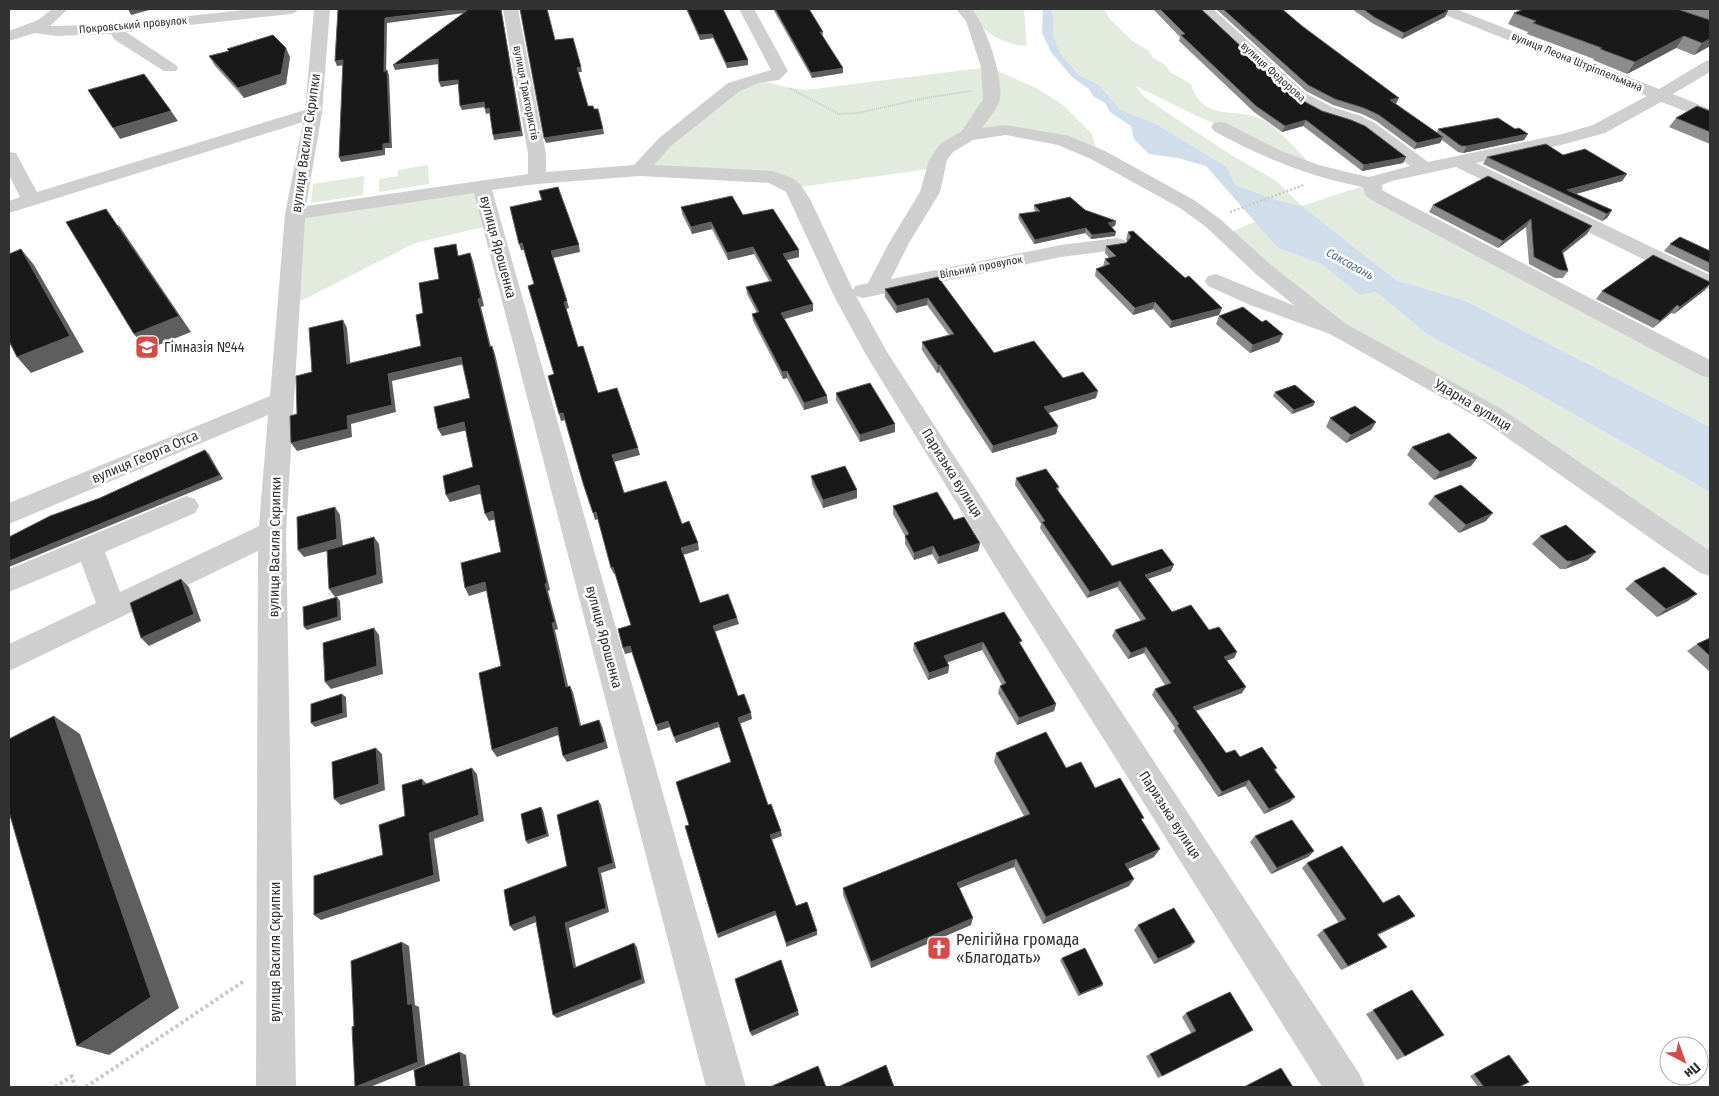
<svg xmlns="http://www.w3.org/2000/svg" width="1719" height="1096" viewBox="0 0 1719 1096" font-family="'Fira Sans Condensed',sans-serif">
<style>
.green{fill:#e3eade}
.water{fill:#d0ddea}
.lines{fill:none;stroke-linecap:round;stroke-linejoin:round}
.path-far2{stroke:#c9c9c9;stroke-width:2;stroke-dasharray:1 1;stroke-linecap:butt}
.path-far1{stroke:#c9c9c9;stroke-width:2.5;stroke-dasharray:2 2;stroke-linecap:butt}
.path{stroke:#c9c9c9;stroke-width:4;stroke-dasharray:3 3;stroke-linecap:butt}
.minor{fill:#cfcfcf;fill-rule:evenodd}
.wall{fill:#8c8c8c}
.shaded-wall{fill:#5e5e5e}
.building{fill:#191919;stroke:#5e5e5e}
.labels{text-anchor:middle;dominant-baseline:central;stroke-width:5;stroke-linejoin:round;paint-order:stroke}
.far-street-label{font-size:11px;fill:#323232;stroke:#fff}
.far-water-label{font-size:12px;font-style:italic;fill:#476a8c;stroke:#fff}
.street-label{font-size:14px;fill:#323232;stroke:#fff}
.poi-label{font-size:14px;fill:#323232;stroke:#fff;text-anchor:start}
.near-poi-label{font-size:16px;fill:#323232;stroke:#fff;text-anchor:start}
</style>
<rect width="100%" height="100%" fill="#fff"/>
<path class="green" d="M964,9H1024L1027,46C1000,45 981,29 964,9Z
M1051,9H1104L1109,18L1131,40L1149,51L1153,58L1164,64L1170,72L1191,84C1204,125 1238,105 1265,121C1279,129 1303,157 1315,169L1195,115L1136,86L1143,96L1175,118L1233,156L1275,180L1302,206L1372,183L1373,192L1710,370V427L1466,301L1396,280L1302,206L1277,200L1235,185L1227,167L1156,124L1121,110L1099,85L1079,75L1060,53L1053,34L1054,20Z
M989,67L1038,89L1063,105L1092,134L1098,155L1006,130L968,135L936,168L793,188L785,182L640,170L754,79L790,88L806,90Z
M428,165L429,184L379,192V179L398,176V170Z
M364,176L363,195L311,203L313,184Z
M482,188L492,225L415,243L289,307L295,214Z
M1256,221L1278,248L1321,264L1360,295L1376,292L1428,335L1528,388L1710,492V565L1491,414L1338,329L1225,235Z"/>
<path class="water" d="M1043,9H1051L1054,20L1053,34L1060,53L1079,75L1099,85L1121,110L1156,124L1227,167L1235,185L1277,200L1302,206L1396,280L1466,301L1710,427V492L1528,388L1428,335L1376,292L1360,295L1321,264L1278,248L1206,166L1178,158L1149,154L1134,139L1131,126L1110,112L1105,103L1093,96L1089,89L1072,77L1051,52L1042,33Z"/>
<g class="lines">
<path class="path-far2" d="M789,88L839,114L858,113L925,98L971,91"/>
<path class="path-far1" d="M1230,212L1304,185"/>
<path class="path" d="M55,1087L72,1076L75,1087
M86,1087L244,981"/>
<path class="minor" d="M52,9H68L50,26H56L115,24L253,9H299L296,12L291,14L126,32L176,65L178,68L176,71H164L115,40L111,34L56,36L35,33L9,41V31L38,20Z
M314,9H330L322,113L306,206L528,174V154L503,9H518L546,154V172L634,165L659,138L728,83L771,70L739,9H754L788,71L779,80L758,83L740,91L671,146L654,165L772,171L792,178L800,184L810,199L853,290L855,286L868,283L889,243L920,192L929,160L940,144L962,131L983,99L981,67L966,21L956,9H972C986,26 1003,76 1000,98C999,107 987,120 982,128L1006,125L1069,136L1105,151L1194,200L1220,219L1271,265L1346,324L1500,408L1710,551V576L1700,573L1482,420L1330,334L1250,305L1208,286L1205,281L1208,276L1216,274L1295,306L1257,275L1206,227L1180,208L1091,159L1058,145L1006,135L973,140L953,152L947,160L940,192L909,243L891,279L1061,245L1117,238L1124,240L1127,244L1124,248L1117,250L1061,257L863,298L856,296L887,352L1015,550L1359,1073L1365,1087H1322L995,566L865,353L834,296L786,192L769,183L640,176L537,184L492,190L746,1087H706L474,193L305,218L286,532L296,1087H256L258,551L9,671V644L96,603L81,562L9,592V569L186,496L195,499L199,506L195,513L105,552L120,592L259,526L268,415L9,524V503L270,396L285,214L303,122L9,213V201L20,197L9,175V152L16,153L18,157L37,192L305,110Z
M1196,9H1213L1305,93L1332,107L1361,116L1375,123L1428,162L1562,134L1593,125L1647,96L1438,12L1436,9H1456L1659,89L1704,62L1710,60V72L1673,94L1710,109V120L1661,102L1605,133L1565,144L1476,163L1710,275V289L1702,288L1456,167L1392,181L1382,185V190L1391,195L1710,360V378L1702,376L1377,203L1366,196L1363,187C1310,177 1261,157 1214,131L1211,127L1214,123L1220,122L1226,123L1281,151L1319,165L1351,173L1369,177L1410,166L1363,131L1349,124L1320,115L1293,101Z"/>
</g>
<path class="wall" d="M686,9H723L748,65L727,68L713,38L700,40Z
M773,9H809L823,32V37L843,73L812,78Z
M1153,9H1201L1294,96L1406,157L1403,163L1362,171L1303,126L1282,132L1254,112L1179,41L1180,37Z
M1216,9H1282L1396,104L1437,133L1438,129L1524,140L1463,153L1458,152L1442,140L1440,143L1414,149L1376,121L1362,114L1333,105L1306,91Z
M1352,9H1444L1448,11L1445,17L1402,39L1372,23Z
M1524,9H1710V46L1694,55L1676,48L1627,74L1593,60L1594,59L1527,34L1528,32L1508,24L1514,13Z
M227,49L290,57L286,84L244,98L215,66L209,56L229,51Z
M1710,111V144L1669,127L1676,118Z
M1563,155L1627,174L1622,181L1575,194L1612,210L1607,218L1602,221L1483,164L1487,157Z
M1488,176L1587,234L1562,253L1568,271L1563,278H1555L1529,264L1526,227L1498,248L1429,212L1433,205Z
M1034,205L1085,210L1116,221L1115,226L1111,227L1115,236L1091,239L1085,233L1034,244L1018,218L1019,214L1036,212L1034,209Z
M681,207L743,215L799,250V257L786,260L813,311L784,319L828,403L804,410L787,378L783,379L753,321L752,314L757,313L747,294L746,287L769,281L754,254L728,260L712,229L692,234L682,214Z
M1128,232L1222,308L1219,315L1170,328L1153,309L1133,315L1095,276L1096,269L1103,266L1105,259L1109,258L1105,253L1106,246L1126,243L1127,241L1126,240Z
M1670,244L1710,251V273L1664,251Z
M938,277L994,353L1063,378L1096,398L1048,413L1058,426L1056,434L992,453L939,372L937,373L922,350V342L949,335L927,305L896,313L885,297V289Z
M1705,290L1674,314L1671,313L1653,328L1596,299L1602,291Z
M1219,316L1262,322L1283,334L1279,342L1250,353L1216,324Z
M1275,392L1315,402L1313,406L1292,414L1273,396Z
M836,393L895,432L860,442L836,400Z
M1330,418L1376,422L1371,430L1346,443L1326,427Z
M1412,447L1477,458L1471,466L1434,480L1407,455Z
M811,476L857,490V498L823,508L812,484Z
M1016,478L1059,487L1058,491L1112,566L1171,571L1148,579L1172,612L1209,630L1237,652L1234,658L1226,661L1242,693L1196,711L1226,753L1240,757L1277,768L1275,771L1290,802L1264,814L1245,786L1218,797L1173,731L1175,728L1152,695L1155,689L1165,685L1144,653L1128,659L1112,636L1115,630L1141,621L1117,587L1087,598L1040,528L1041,524L1015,485Z
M1434,496L1486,521L1459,533L1428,504Z
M893,506L954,520L980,543L978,551L938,564L932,554L914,560L905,544V536L893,514Z
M1540,536L1588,560L1565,569H1560L1532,544Z
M1634,581L1688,601L1657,617L1625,589Z
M1004,612L1021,645L1056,704L1054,711L1017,725L998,693L1000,686L1002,685L982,650L947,662L949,666L948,673L928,680L913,650L914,643Z
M1710,638V672L1687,651L1697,644Z
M996,753L1066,768L1142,821L1154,857L1128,869L1129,886L1043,924L1014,867L959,888L971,925L871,968L843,895V888L1024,816L994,762Z
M1255,836L1314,851L1308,857L1271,874L1250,842Z
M1307,863L1383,903L1415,916L1408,920L1378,935L1387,947L1341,970L1317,935L1323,930L1339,923L1302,868Z
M1138,925L1190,947L1154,964L1134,930Z
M1062,958L1103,984L1102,986L1078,996L1060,960Z
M1412,990L1405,1056L1397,1060L1366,1014Z
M1186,1013L1253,1030L1158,1078L1146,1056L1150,1054L1191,1033L1182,1017Z
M1509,1055L1519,1087H1478L1470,1076L1504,1057Z"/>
<path class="shaded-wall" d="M128,9H153L131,15Z
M461,9H471L472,12L387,23L386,77L384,72L385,18Z
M501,9L523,136L494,140L493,135L501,9H502Z
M1448,11L1445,17L1402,39L1404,33Z
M712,34L713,38L700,40L699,35Z
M1684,36L1676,48L1627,74L1635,62Z
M1710,39V46L1694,55L1702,43Z
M286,48L290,57L286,84L244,98L238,88Z
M438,59L439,64L395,70L393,65Z
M343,60L345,65L337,66L335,61Z
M748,60V65L727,68L726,63Z
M581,67L582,72H578L577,68Z
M843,68V73L812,78L811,73Z
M387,70L389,75L392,148H385V155L341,162L339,157Z
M458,80L459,84L441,87L439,82Z
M1399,98L1396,104L1390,100Z
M484,102L485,107L462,110L460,106Z
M489,108L490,113L486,114L485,109Z
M171,111L178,121L120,139L113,128Z
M1306,120L1303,126L1282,132L1285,126Z
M603,129L604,134L546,143L544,138Z
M1528,134L1524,140L1463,153L1467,146Z
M1443,137L1440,143L1414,149L1417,143Z
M1406,157L1403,163L1362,171L1364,165Z
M1627,174L1622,181L1569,196L1567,190Z
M1612,210L1607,218L1602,221L1607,214Z
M1531,219L1526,227L1498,248L1503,241Z
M1116,221L1115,226L1107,228L1108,223Z
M711,222L712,229L692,234L691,227Z
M118,224L191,332L146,350L134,334Z
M1592,226L1587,234L1557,258L1562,251Z
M1086,228L1085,233L1034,244L1035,240Z
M1116,232L1115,236L1091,239L1092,235Z
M522,243L524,250H521L519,244Z
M579,245L580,252L553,258L551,251Z
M753,247L754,254L728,260L727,253Z
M21,249L34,265L84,352L31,373L17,357Z
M799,250V257L783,261V254Z
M470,253L473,261L484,306L481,307L493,355L490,347L478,299Z
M1710,284L1705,290L1674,314L1680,307Z
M928,298L927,305L896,313L897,306Z
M567,301L569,308L566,309L564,302Z
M1155,302L1153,309L1133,315L1135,308Z
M813,304V311L781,320V313Z
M1677,305L1671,313L1653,328L1660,321Z
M1222,308L1219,315L1170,328L1172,321Z
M343,320L347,328L351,371L347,364Z
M1283,334L1279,342L1250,353L1253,345Z
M492,346L495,354L550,590L548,591L558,629L555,630L570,694L566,687L552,623L545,584Z
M461,357L464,364L392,381L396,412L351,424L352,437L297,451L291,443L347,416L388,374Z
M938,365H940L939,372L937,373Z
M787,371V378L783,379L782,372Z
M1098,391L1096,398L1042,415L1044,407Z
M827,396L828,403L804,410V403Z
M1315,402L1313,406L1292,414L1294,410Z
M563,413L565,420L561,421L559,414Z
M464,422L468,430L442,436L438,429Z
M1376,422L1371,430L1346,443L1351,435Z
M895,424V432L860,442V435Z
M1058,426L1056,434L992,453L993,446Z
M638,448L640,455L614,462L612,455Z
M205,450L209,454L223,479L9,567V561Z
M1477,458L1471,466L1434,480L1440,472Z
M479,485L483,493L450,502L446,495Z
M857,490V498L823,508V500Z
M335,507L340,515L343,547L304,557L298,550Z
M493,511L496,519L489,521L485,514Z
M596,512L598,519L595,520L593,513Z
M1493,513L1486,521L1459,533L1466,525Z
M374,537L379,544L383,583L335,597L329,589Z
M698,543L699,550L683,555L681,548Z
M980,543L978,551L938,564L939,557Z
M933,546L932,554L914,560V553Z
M1596,552L1588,560L1565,569L1573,561Z
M1174,565L1171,571L1142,581L1145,575Z
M613,567L616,573L614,574L611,568Z
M181,579L189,587L201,621L149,646L141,638Z
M1120,581L1117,587L1087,598L1090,592Z
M485,582L489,590L469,596L465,588Z
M1697,594L1688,601L1657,617L1666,609Z
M337,597L340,601L341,620L307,630L304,627Z
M737,618L739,624L714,632L713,626Z
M374,628L379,635L383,674L331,689L325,682Z
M983,642L982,650L943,664L944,656Z
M630,646L633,652L625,654L623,648Z
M1146,647L1144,653L1128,659L1131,653Z
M1237,652L1234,658L1220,663L1224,657Z
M949,666L948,673L928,680L929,673Z
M570,686L573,692L583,733L580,726Z
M1246,687L1242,693L1190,713L1193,707Z
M342,694L346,697L347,717L315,727L311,723Z
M1056,704L1054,711L1017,725L1019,718Z
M751,713L752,719L739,724L738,718Z
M54,716L80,734L179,1008L109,1055L77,1046Z
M599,720L602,726L608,748L567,762L563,756Z
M668,721L670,727L658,731L656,725Z
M718,722L719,727L676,743L674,737Z
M557,727L561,734L497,757L492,750Z
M376,748L382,754L385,790L341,805L334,799Z
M472,768L477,774L484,821L434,839L440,881L321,920L314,915L429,833Z
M422,779L428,785H423Z
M1249,780L1245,786L1218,797L1222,792Z
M1295,797L1290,802L1264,814L1269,809Z
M598,800L601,805L616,868L601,873L609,912L569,928L577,972L574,968L565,923L598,868Z
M541,807L543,810L549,836L528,844L526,841Z
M781,831L782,836L771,840L770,835Z
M1160,849L1154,857L1121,872L1125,864Z
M1314,851L1308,857L1271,874L1277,868Z
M1016,859L1014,867L955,890L957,883Z
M1134,879L1129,886L1043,924L1046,917Z
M775,911L776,915L718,938L717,934Z
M535,916L539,921L514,931L510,926Z
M1415,916L1408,920L1371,938L1377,934Z
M973,918L971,925L871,968V962Z
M817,931V935L786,947V943Z
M402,942L409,946L415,1005L419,1007L425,1065L370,1087H355L408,1005Z
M1195,942L1190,947L1154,964L1158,959Z
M634,943L637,947L645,983L557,1018L553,1015Z
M1387,947L1380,951L1341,970L1348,966Z
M1103,984L1102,986L1078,996L1080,994Z
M798,1011L799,1015L752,1036L750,1032Z
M1253,1030L1248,1033L1158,1078L1162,1076Z
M460,1052L466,1055L470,1087H464Z"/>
<path class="building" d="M338,9H461L385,18L384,72L387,70L390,143L383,144V150L339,157L343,60L335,61Z
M469,9H501L521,131L493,135L489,108L485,109L484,102L460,106L458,80L439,82L438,59L393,65Z
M520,9H547L555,40L573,38L581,67L577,68L588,106H593L594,109H598L603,129L544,138Z
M687,9H723L748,60L726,63L712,34L699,35Z
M775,9H809L823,32H820L843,68L811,73Z
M1160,9H1201L1294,96L1322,111L1351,120L1365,126L1406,157L1364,165L1306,120L1285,126L1256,106L1181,35L1185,34Z
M1223,9H1282L1302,26L1399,98L1390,100L1443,137L1417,143L1379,115L1364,108L1335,99L1308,85Z
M1363,9H1444L1448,11L1404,33L1374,17Z
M1524,9H1677L1710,20V39L1702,43L1684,36L1635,62L1600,49L1602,48L1533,23L1536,21L1514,13Z
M273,35L286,48L281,74L238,88L209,56L229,51L227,49Z
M144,74L171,111L113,128L88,90Z
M1697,106L1710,111V132L1676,118Z
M1498,118L1515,129L1519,128L1528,134L1467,146H1461L1438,129Z
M1546,144L1563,155L1585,149L1627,174L1567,190L1612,210L1607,214L1487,157Z
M1488,176L1592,226L1562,251L1568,271L1560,270L1534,257L1531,219L1503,241L1433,205Z
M558,187L579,245L551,251L567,301L564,302L578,347L583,346L598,393L617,388L638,448L612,455L624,493L666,481L682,524L689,521L698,543L681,548L700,603L728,594L737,618L713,626L738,696L744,694L751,713L738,718L768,805L771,804L781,831L770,835L796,906L807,902L817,931L786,943L775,911L717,934L685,826L689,825L676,782L731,762L718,722L674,737L668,721L656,725L630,646L623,648L618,629L631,625L613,567L611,568L596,512L593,513L583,483L563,413L559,414L548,376L554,374L528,286L534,284L522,243L519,244L510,207L542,200L539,191Z
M732,196L743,215L773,209L799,250L783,254L813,304L781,313L827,396L804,403L787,371L782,372L752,314L759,312L746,287L772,281L753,247L727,253L711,222L691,227L681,207Z
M1070,197L1085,210L1116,221L1108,223L1116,232L1092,235L1086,228L1035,240L1019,214L1040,211L1034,205Z
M106,209L179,316L134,334L66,222Z
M1133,231L1185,278L1189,276L1222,308L1172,321L1155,302L1135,308L1096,269L1110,264L1105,259L1116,256L1106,246L1126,243L1131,237L1128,232Z
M1680,237L1710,251V263L1670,244Z
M456,244L458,256L470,253L481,298L478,299L490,347L492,346L547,583L545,584L555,622L552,623L566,687L570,686L580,726L599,720L605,742L563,756L557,727L492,750L479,673L501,666L485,582L465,588L461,563L501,552L493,511L485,514L479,485L446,495L443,476L473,467L464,422L438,429L434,407L470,398L461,357L388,374L392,405L347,416L348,429L291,443L290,416L297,414L296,376L312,372L309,328L343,320L347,364L421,346L416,315L423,313L419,283L439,279L434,248Z
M21,249L70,336L17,357L9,341V254Z
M1653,255L1710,282V284L1680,307L1677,305L1660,321L1602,291Z
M938,277L994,353L1034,341L1063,378L1083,372L1098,391L1044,407L1058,426L993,446L940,365H938L922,342L954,334L928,298L897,306L885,289Z
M1243,307L1262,322L1266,320L1283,334L1253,345L1219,316Z
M870,383L895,424L860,435L836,393Z
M1295,385L1315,402L1294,410L1275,392Z
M1355,406L1376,422L1351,435L1330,418Z
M1449,433L1477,458L1440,472L1412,447Z
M205,450L220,475L9,561V537L50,516L100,498Z
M845,466L857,490L823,500L811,476Z
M1046,469L1059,487L1056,488L1112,566L1162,549L1174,565L1145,575L1172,612L1191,605L1209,630L1219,627L1237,652L1224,657L1246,687L1193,707L1226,753L1235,750L1240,757L1262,747L1277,768L1274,769L1295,797L1269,809L1249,780L1222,792L1177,725L1179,724L1155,689L1171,683L1146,647L1131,653L1115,630L1146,619L1120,581L1090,592L1042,522L1045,521L1016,478Z
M1461,485L1493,513L1466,525L1434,496Z
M937,492L954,520L964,517L980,543L939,557L933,546L914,553L905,536L909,534L893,506Z
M335,507L337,539L298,550L297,517Z
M1566,525L1596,552L1573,561H1567L1540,536Z
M374,537L377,575L329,589L327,550Z
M1664,567L1697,594L1666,609L1634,581Z
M181,579L194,614L141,638L130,603Z
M337,597L338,617L304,627L303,607Z
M1004,612L1022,641L1019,642L1056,704L1019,718L1000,686L1006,683L983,642L944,656L949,666L929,673L914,643Z
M374,628L377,666L325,682L323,643Z
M1710,638V656L1697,644Z
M342,694L343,713L311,723V704Z
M54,716L151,997L77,1046L9,812V739Z
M1046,732L1066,768L1081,762L1095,788L1120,778L1144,818L1141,819L1160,849L1125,864L1134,879L1046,917L1016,859L957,883L973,918L871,962L843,888L1030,814L996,753Z
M376,748L379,784L334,799L332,762Z
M472,768L479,815L429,833L434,875L314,915V876L383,855L379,825L405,816L402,785L422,779L423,785Z
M598,800L613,863L598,868L606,908L565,923L574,968L634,943L642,979L553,1015L535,916L510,926L504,890L567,866L557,815Z
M541,807L547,834L526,841L521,814Z
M1292,820L1314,851L1277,868L1255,836Z
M1342,846L1383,903L1399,895L1415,916L1377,934L1387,947L1348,966L1323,930L1346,919L1307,863Z
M1174,908L1195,942L1158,959L1138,925Z
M402,942L408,1005L412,1003L418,1062L355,1087L352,1027L354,1026L351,961Z
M1085,948L1103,984L1080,994L1062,958Z
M781,960L798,1011L750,1032L735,979Z
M1412,990L1444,1035L1405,1056L1373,1010Z
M1230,992L1253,1030L1162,1076L1150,1054L1196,1031L1186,1013Z
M460,1052L464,1087H416L414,1070Z
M1509,1055L1529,1082L1519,1087H1484L1474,1074Z
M886,1065L894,1087H838Z
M818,1066L826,1087H770Z
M1281,1068L1293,1087H1244Z"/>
<defs>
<g id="school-square" transform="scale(1.25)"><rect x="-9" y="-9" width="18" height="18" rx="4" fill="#d54b48" stroke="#fff"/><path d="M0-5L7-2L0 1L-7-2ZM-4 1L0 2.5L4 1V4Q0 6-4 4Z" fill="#fff"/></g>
<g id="church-square" transform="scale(1.25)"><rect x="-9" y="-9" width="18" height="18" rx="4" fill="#d54b48" stroke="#fff"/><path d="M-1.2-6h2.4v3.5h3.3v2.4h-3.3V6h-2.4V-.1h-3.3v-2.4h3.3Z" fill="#fff"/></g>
</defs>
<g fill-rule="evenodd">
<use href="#school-square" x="147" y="347"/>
<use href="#church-square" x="939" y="948"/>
</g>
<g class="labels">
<g class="far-street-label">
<text transform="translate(133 25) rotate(-5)">Покровський провулок</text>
<text transform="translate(1577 62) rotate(22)">вулиця Леона Штріппельмана</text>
<text transform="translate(1273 72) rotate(42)">вулиця Федорова</text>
<text transform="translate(526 93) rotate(79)">вулиця Трактористів</text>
<text transform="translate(981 267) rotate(-11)">Вільний провулок</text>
</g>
<g class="far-water-label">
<text transform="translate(1350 264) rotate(29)">Саксагань</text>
</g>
<g class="street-label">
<text transform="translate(306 143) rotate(-82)">вулиця Василя Скрипки</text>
<text transform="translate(498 247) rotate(75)">вулиця Ярошенка</text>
<text transform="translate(1473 405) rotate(31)">Ударна вулиця</text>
<text transform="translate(145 457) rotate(-23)">вулиця Георга Отса</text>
<text transform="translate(952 473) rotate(58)">Паризька вулиця</text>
<text transform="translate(275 547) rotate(-89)">вулиця Василя Скрипки</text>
<text transform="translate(604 637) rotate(75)">вулиця Ярошенка</text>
<text transform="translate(1170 815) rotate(57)">Паризька вулиця</text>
<text transform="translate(275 952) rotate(-90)">вулиця Василя Скрипки</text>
</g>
<g class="poi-label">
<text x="164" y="347">Гімназія №44</text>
</g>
<g class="near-poi-label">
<text x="956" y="939">Релігійна громада<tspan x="956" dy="18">«Благодать»</tspan></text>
</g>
</g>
<rect width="1719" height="1096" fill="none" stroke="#323232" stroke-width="20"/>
<g transform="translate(1684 1061) rotate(139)"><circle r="24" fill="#ffffff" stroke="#adadad"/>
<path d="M0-4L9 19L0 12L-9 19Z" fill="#d54b48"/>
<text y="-8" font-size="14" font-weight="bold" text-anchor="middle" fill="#323232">Пн</text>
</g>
</svg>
